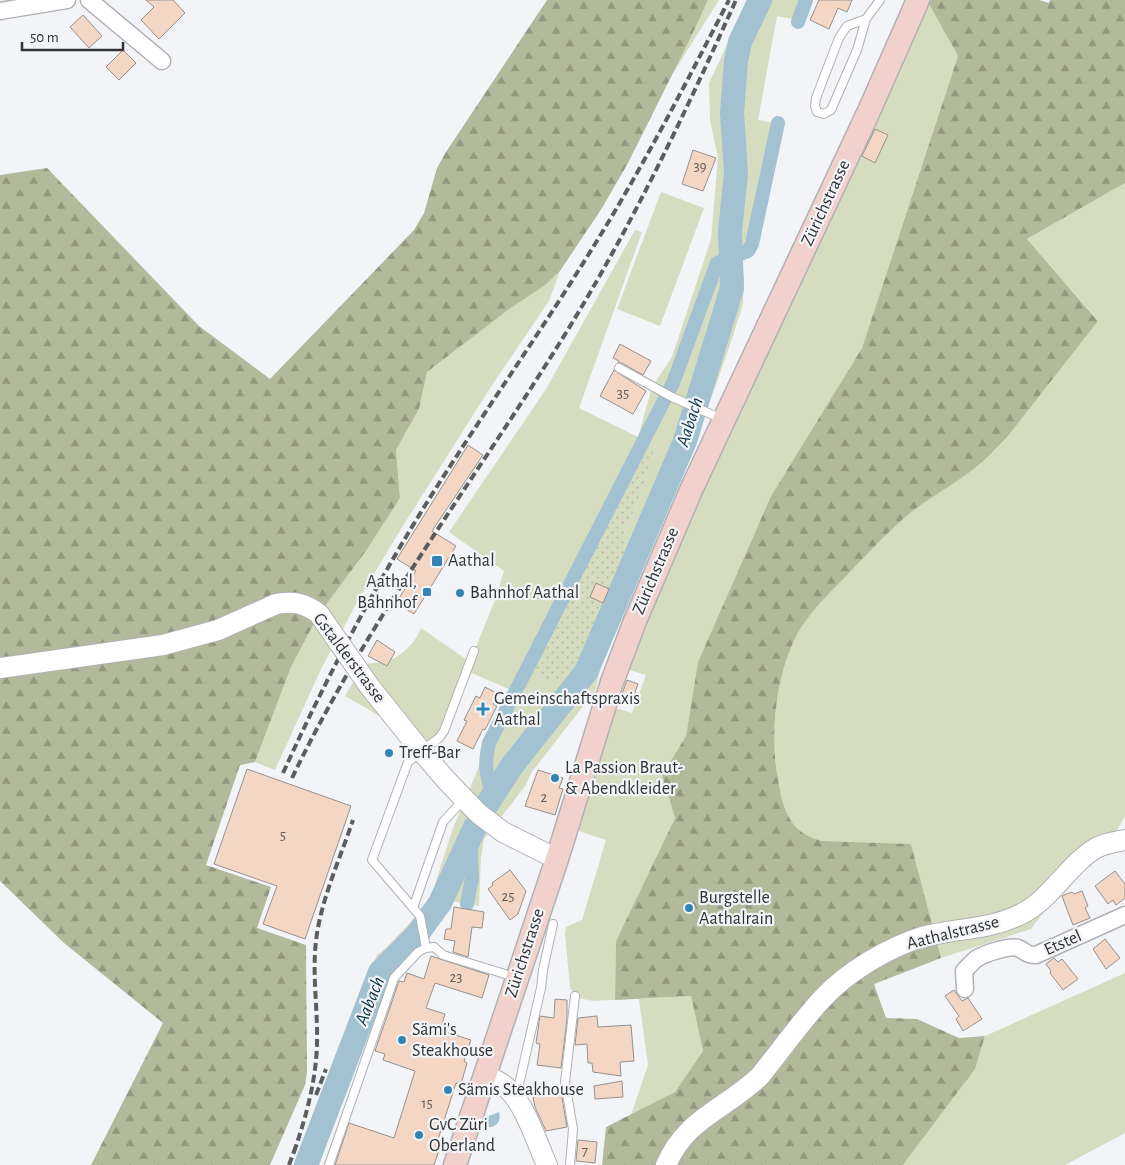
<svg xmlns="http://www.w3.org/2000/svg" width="1125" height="1165" viewBox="0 0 1125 1165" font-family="'Alegreya Sans',sans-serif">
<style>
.grass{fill:#d6dcc0;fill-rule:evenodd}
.forest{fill:url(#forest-firs)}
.park{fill:url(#park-dots)}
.water{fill:#a2c2d2}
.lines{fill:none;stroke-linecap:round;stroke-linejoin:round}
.canal{stroke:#a2c2d2;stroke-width:14}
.river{stroke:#a2c2d2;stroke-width:24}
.building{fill:#f4d6c5;stroke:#94918f}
.service-casing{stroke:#afb1b4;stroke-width:10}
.minor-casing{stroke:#afb1b4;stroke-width:19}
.tertiary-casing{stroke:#afb1b4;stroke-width:22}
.secondary-casing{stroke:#afb1b4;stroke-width:25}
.service{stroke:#fff;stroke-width:8}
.minor{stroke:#fff;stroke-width:16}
.tertiary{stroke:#fff;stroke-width:20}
.secondary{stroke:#f2d1cd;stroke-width:22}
.rail{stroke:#5c5d5e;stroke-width:4;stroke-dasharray:8 4;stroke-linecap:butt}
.tertiary-bridge-casing{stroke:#afb1b4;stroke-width:22;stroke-linecap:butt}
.tertiary-bridge{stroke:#fff;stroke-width:20}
.poi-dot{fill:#3184b4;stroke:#f2f4f7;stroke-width:2}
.labels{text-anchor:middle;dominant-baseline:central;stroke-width:4.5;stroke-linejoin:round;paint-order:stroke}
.number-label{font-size:15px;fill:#625b58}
.street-label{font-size:18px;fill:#313233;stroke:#f2f4f7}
.poi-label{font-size:18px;fill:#313233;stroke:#f2f4f7;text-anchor:start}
.water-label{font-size:19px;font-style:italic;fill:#073547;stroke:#f2f4f7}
</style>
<defs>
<pattern id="forest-firs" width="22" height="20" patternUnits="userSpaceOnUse" patternTransform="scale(1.25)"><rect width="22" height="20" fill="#b3b99b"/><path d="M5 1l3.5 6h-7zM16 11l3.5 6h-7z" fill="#92977f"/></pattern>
<pattern id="park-dots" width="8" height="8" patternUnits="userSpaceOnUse" patternTransform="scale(1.25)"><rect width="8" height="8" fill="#d6dcc0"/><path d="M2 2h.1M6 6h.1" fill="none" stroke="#b8bda5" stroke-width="1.8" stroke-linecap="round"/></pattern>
</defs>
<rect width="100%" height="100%" fill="#f2f4f7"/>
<path class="grass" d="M708,0H719L670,78Z
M748,0H808L802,21L777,16L758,120L780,124L756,242L750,252L740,257L744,280L743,304C718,387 685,466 652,546C632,593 606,641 595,691L531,773L526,785L484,839L481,857L479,906L452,901L438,924L387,978L319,1165H297L332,1076L377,955L385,949L429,903L453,828L489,743L516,692L467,671L448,722L422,752L402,729L345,696L364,664C371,663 378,663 384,662C400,658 416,643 421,628L470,662L495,600L504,571L449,532L546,389L635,230L642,232L579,408L638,437L652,387L672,357L711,239L718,158L710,120L709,83ZM642,445L638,502L622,539L634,544L528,670Z
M929,4L958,56L862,348L771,496L698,662L686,736L662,775L675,818L616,941L615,1000C599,1000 577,1005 570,987L565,934L566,927L582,920L606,840L567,827L605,705L632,713L646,675L626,669L699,496L850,179Z
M1125,183V816L1110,842L1051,903L1031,929L941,958L911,844L823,841C790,834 783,810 778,779C770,738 775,684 792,645C805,615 831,592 853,569C871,550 890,530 910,513C931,497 955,484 975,468C987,459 997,447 1008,436L1098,320L1027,239Z
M661,192L704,208L660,326L617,309Z
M560,271L549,301L494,382L401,529L360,597L321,669L275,770L255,762L291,667L319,614L366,551L400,498L396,450L419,409L427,372L508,310L544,286Z
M1125,973V1133L1065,1165H903L975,1069L985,1036Z
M691,996L703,1051L675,1092L631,1115L648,1065L639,999Z"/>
<path class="forest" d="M547,0H708L689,41L628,163L602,208L560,271L544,286L508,310L427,372L419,409L396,450L400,498L366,551L319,614L291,667L255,762L240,765L206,865L271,887L257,928L306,945L307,1072L305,1085L270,1165H91L163,1023L64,943L0,881V175L47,168L199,326L270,379L414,230L424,213L437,168L446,152Z
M931,0H1039L1049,3L1050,0H1125V183L1027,239L1098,321L1008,436C997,447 987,459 975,468C955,484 931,497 910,513C890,530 871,550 853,569C831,592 805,615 792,645C775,684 770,738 778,779C783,810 790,834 823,841L911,844L941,958L874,984L886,1018L917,1019L959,1038L985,1036L975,1069L903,1165H602L606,1127L675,1092L703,1051L691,996L615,1000L616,941L675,818L662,775L686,736L698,662L771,496L862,348L958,56L929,4Z"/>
<path class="park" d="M642,445L654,450L638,502L622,539L634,544C621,583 602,631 579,665C574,672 565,678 559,684L528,670Z"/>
<path class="water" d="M499,1112C502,1122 495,1129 485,1127L489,1116Z"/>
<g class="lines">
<path class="canal" d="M798,22L806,0
M492,794C486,772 484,766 489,743L673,383L717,263L748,251L752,244L778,123
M467,904L472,878L470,835"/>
<path class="river" d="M488,803L511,767L586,672L685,441L732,288L730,231L736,173L732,113L736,61L740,42L760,0
M306,1165L380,972L416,936L440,903L475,827"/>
</g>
<path class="building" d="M146,0H173L185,13L159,39L141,20L154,7Z
M819,0H852L847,12L838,8L829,29L810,20Z
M83,15L102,36L89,48L70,27Z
M123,50L136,63L119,80L106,67Z
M875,129L888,135L875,163L862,156Z
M693,150L716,158L703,191L682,184Z
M620,344L651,361L643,375L622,363H618L619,361L613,358Z
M614,370L646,391L633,414L600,396Z
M468,445L483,455L432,531L456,546L414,614L396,603L416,571L397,559Z
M596,583L609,589L603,603L590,597Z
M377,640L395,652L387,666L368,656Z
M627,680L638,684L631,704L620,700Z
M485,687L498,694L493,704L497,706L485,730L483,729L473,749L457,741L467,721L464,720L476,696L480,698Z
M247,769L351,806L305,939L263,924L277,886L214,864Z
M538,770L563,778L559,788L563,789L555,815L525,806Z
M510,870L526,891L518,914L510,920L488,889L493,885L492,883Z
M1115,871L1125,884V898L1116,905L1113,900L1108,904L1095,886Z
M1082,891L1088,906L1085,908L1090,918L1073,925L1062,896L1072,892L1074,894Z
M454,907L484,912L482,928L472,927L468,957L453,952L455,941L444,939L446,929H451Z
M1105,939L1120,958L1106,969L1093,949Z
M431,956L489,975L482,998L435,983L426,1008L445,1014L440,1030L471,1040L464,1061L467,1063L461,1084L456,1083L435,1149L439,1150L434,1165H335L349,1123L394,1138L415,1071L383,1060L385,1054L375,1051L399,981L404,982L407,973L424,979Z
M1054,958L1058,962L1062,959L1078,979L1063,990L1050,973L1051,971L1046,964Z
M954,990L962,1001L968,998L982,1019L963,1031L956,1019L959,1016L945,996Z
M555,999L567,1000V1019L561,1068L537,1065L540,1044L536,1043L540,1016L554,1018Z
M597,1016L598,1027L631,1025L634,1061L620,1062L621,1076L593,1072L592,1063H588L587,1044L575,1045L578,1018Z
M622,1081L623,1097L595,1099L594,1086Z
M557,1092H561L567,1127L546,1131L535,1107L533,1097Z
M578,1140L597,1142L595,1163L576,1161Z"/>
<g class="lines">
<g class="service-casing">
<path id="service" d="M866,19L847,26L839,38L816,98L815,106L817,112L824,114L831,110L857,50L866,19L880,0
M619,368L672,397L722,419
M413,908L443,822L463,800
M426,948L420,916L372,860L408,762L439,738L444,731L474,651
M512,1092L518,1086L520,1080L541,988L543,970L553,924
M329,1165L394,978L418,952L426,948L434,947L443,955L505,974
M570,1165L573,1129L565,1082L575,996"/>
</g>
<g class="minor-casing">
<path id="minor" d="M89,0L162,61
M0,11L67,0
M965,989L964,971C968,967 972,962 976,959C983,954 1010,945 1018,948C1027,952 1025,955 1036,955L1125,915"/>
</g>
<g class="tertiary-casing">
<path id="tertiary" d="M0,668L163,645L218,630L276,604C293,601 305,603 319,614
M370,687L422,752L447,781L479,814L503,832L557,859
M485,1075C493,1079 502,1082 508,1089C525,1105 537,1143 547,1165
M666,1165C687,1117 725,1110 760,1076C781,1050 800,1023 822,999C847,972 887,948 922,937C956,928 993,930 1025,912C1053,896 1069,864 1096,848C1105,843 1115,842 1125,840"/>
</g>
<g class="secondary-casing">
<path id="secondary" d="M455,1165L557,859L612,682L635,621L692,488L869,111L918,0"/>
</g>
<use href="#service" class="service"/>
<use href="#minor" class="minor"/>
<use href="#tertiary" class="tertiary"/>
<use href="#secondary" class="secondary"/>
<path class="rail" d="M283,773C325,681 372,591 426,504C481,416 541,332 595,244C644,165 686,83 729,0
M292,778C366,624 469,488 559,344C628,234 683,118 736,0
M316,1095L326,1069
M294,1152C306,1117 316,1081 317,1044C318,1010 312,975 316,941C321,899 340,859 353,820
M289,1165L296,1146"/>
<g class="tertiary-bridge-casing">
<path id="tertiary-bridge" d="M319,614L370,687"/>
</g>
<use href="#tertiary-bridge" class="tertiary-bridge"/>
</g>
<g class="poi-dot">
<rect x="431" y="555" width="12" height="12" rx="2.5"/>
<rect x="422" y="587" width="10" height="10" rx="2.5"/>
<circle cx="460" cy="593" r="5"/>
<path d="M480.5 701.5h5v5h5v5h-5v5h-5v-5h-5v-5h5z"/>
<circle cx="389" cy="753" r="5"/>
<circle cx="555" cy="778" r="5"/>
<circle cx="689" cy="908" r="5"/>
<circle cx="402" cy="1040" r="5"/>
<circle cx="448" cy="1090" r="5"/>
<circle cx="419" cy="1135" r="5"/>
</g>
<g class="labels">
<g class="number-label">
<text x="700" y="166">39</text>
<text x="623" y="393">35</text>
<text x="544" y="797">2</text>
<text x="283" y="835">5</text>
<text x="508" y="896">25</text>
<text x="456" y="977">23</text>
<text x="427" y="1103">15</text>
<text x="585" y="1151">7</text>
</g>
<g class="street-label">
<text transform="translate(826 203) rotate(-65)">Zürichstrasse</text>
<text transform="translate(656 571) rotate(-67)">Zürichstrasse</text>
<text transform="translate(349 658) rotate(53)">Gstalderstrasse</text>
<text transform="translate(953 933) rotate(-14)">Aathalstrasse</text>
<text transform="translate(1063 943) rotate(-24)">Etstel</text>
<text transform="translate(525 953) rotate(-72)">Zürichstrasse</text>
</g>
<g class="poi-label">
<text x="448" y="561">Aathal</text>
<text x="417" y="582" text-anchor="end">Aathal,<tspan x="417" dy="21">Bahnhof</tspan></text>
<text x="470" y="593">Bahnhof Aathal</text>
<text x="494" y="699">Gemeinschaftspraxis<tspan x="494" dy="21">Aathal</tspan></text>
<text x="399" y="753">Treff-Bar</text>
<text x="565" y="768">La Passion Braut-<tspan x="565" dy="21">&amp; Abendkleider</tspan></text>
<text x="699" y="898">Burgstelle<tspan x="699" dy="21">Aathalrain</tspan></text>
<text x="412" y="1030">Sämi's<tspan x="412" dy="21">Steakhouse</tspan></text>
<text x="458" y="1090">Sämis Steakhouse</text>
<text x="429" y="1125">GvC Züri<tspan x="429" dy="21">Oberland</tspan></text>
</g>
<g class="water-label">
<text transform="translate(690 422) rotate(-72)">Aabach</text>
<text transform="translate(370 1001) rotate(-68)">Aabach</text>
</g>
</g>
<path d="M22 42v8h101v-8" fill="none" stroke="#313233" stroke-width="2.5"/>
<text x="30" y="42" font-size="15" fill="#313233" stroke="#f2f4f7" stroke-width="4" paint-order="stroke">50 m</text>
</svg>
